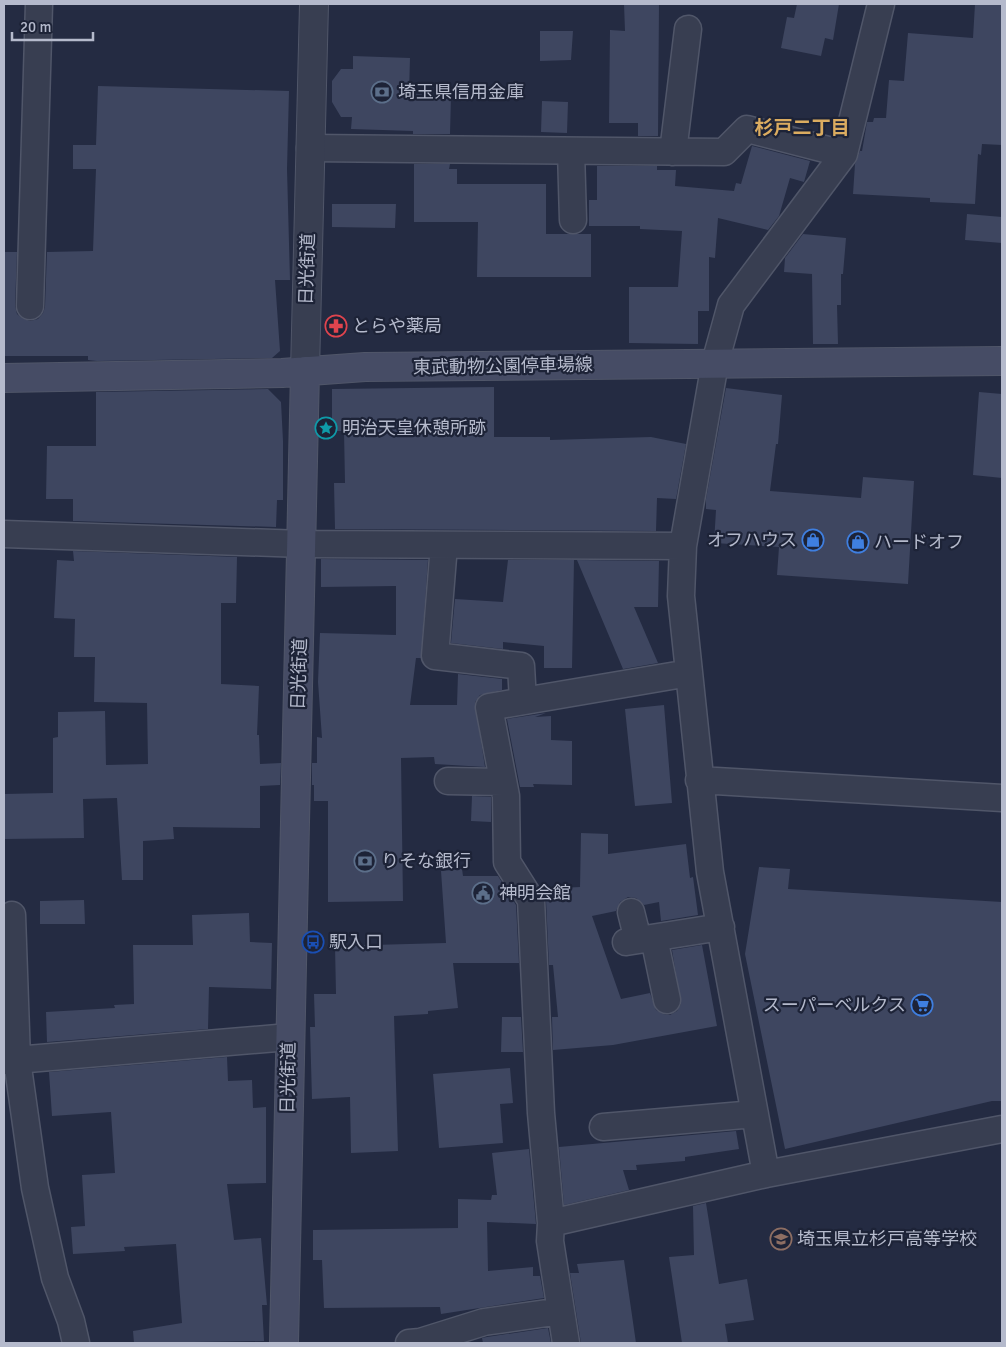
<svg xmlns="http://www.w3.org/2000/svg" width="1006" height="1347" viewBox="0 0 1006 1347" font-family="Signika,'Noto Sans JP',sans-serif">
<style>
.building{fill:#3e4660}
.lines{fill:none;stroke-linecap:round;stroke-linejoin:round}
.minor-casing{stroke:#505669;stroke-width:29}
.tertiary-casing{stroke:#505669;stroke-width:30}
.secondary-casing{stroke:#505669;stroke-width:30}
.minor{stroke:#383e51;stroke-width:26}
.tertiary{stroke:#383e51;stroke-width:28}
.secondary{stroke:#464c65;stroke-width:28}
.labels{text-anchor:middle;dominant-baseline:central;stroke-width:4.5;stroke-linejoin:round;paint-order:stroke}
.poi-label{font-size:18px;fill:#b5bacc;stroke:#1d2337;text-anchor:start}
.street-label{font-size:18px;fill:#b5bacc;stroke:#1d2337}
.neighbourhood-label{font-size:19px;font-weight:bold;fill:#dbac60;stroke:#1d2337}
</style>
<rect width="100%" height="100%" fill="#242b42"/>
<path class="building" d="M624,4H659L658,136H638V123H609L610,30L625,31Z
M797,4H839L833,40L825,38L821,56L781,48L787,17L794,18Z
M975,4H1002V145L982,144L981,155L978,154L975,204L930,202V198L853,194L855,164L860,151H862L867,122H873L874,118H886L889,80L904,81L908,33L973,38Z
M540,31H573L571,60L540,61Z
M353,56L410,58L409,94L451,96L450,134H413V131L351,129L352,117H341L332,102V81L341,69H353Z
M98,86L289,91L287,169L290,280H275L280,351L272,358L97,361L88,360V356H4V252H17L15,306L17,314L22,318L30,321L38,319L43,313L45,307L47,252L93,251L96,169H73V145H96Z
M542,101L568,102L567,133L541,132Z
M752,146L810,161L804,182L790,178L779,216L768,230L718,218L715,258L709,257V311H698V344L629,343V287H678L682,231L640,229V226H589V200H597V166H657V170H676L675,186L734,191L736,183L741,184Z
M414,164H450L449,169H457V184H546V234H591V277H477L478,222H414Z
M332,204H396L395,228L332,227Z
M967,214L1002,217V243L965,240Z
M803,234L846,238L843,274H841V305H837L838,344H813L812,274L784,272L785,258Z
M494,387V437H550V440L651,437L686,444L676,499L657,498L656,531L335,529L334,483H345L344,431H332V389Z
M726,388L782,395L778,444H776L770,491L861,498L863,477L914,481L908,584L777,575L779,547L714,543L716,510L706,509V499Z
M268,389L281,402L283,441V500H277L276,527L73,521V499H46L47,446H96V392Z
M979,392L1002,394V478L973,475Z
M73,551L237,557L236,603H221V684L259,686L257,735H259L260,764L281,763L280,785L260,786V828L173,827L174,839L143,841V880H122L117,798L83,799L84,838L4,839V794L53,793V738L58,737V712L105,711L106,765L148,764L147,703L94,702L95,657H74L75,619L54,618L57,560L74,561Z
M321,559L428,560L421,658H416L410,705H457L458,674L502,679V690L480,695L475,702L485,767L435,764L434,757L401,758L403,901L328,902V801H314V785H312V763H317V737L322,738L318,682L320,633L396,635V586L321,587Z
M508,560H574L572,668H544V646L503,642V649L451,643L455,599L503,602Z
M577,560L659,561L658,607H634L658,663L623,669Z
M664,705L672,803L635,806L625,709Z
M546,713L535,717L551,716V740L572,741V785L533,784L534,787H520L507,719Z
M472,796L491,797V822L471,821Z
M581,833L608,834V854L686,844L690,878L693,877L698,915L661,921L659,902L644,905L636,898L628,897L620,902L616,911L592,916L621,999L650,993L656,1010L663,1014L670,1015L677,1011L681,1004L672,950L702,945L717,1026L613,1045L553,1050L552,1017H558L553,965H549L546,899L542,889L580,887Z
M759,867L790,869L788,889L1002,902V1101H992L785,1149L745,954Z
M462,869L463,876H498L516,905L519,963H453L458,1008L428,1011V1014L394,1016L398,1151L351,1153L350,1097L312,1099L310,1027H315L314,994H336L335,946L446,943L441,871Z
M84,900L85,924H40V901Z
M249,913L250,942L272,943L271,989L209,987L208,1029L47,1042L46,1012L115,1008L114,1005L134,1004L133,945H193L192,915Z
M502,1017H521L523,1052H501Z
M227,1057L228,1081L252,1080L253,1108L266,1107V1183L227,1184L234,1240L261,1238L267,1305H262L264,1341L134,1343L133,1331L182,1323L176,1244L124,1247L125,1251L73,1254L71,1227L85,1226L82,1175L115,1173L111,1112L52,1116L49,1072Z
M510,1068L513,1103L500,1104L503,1143L439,1148L433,1074Z
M736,1131L739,1149L685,1157V1161L636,1165L637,1170H623L629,1190L564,1205L559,1147Z
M529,1149L536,1224L487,1222L488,1271L533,1267V1276H540L544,1298L441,1314L440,1307L324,1308L322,1260H313V1230L458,1228V1199L491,1200L492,1195H497L492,1153Z
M706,1203L719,1284L747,1279L754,1320L725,1324L728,1343H682L669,1257L694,1255L693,1206Z
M624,1260L636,1343H581L570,1273H579L577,1264Z
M548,1328L551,1343H483L482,1338L487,1337Z"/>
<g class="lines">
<g class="minor-casing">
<path id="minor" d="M881,4L844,154L731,305L715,363L683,546L681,596L710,872L766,1174L1002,1129
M310,148L724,152L747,129L844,154
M571,151L573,220
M673,152L688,29
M30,306L39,4
M4,534L303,544L683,546
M444,545L435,656L521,666L523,701
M689,673L489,707L506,796L507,862L531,900L541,1113L551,1223L766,1174
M699,780L1002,798
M448,781L503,782
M631,912L638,940
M12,915L17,1060L35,1188L55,1278L71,1321L76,1343
M654,938L667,1000
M626,942L721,927
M4,1061L289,1037
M603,1127L755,1114
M551,1223L550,1241L566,1343
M409,1343L420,1342L484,1322L561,1311"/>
</g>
<g class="tertiary-casing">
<path id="tertiary" d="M305,371L314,4"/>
</g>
<g class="secondary-casing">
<path id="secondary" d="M4,378L282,373L365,367L1002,361
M284,1343C288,1019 300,695 305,371"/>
</g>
<use href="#minor" class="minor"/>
<use href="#tertiary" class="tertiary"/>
<use href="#secondary" class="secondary"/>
</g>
<defs>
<g id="bank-ring" transform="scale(1.125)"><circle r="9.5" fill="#1d2337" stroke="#5c6f8a" stroke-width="1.5"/><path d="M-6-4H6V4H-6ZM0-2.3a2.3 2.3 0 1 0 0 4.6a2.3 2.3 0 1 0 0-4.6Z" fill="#5c6f8a"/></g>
<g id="pharmacy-ring" transform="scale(1.125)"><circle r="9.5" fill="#1d2337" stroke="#e0444e" stroke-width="1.5"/><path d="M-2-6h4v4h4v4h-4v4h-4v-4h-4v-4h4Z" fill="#e0444e"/></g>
<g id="sight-ring" transform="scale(1.125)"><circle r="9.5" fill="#1d2337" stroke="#0f9aa8" stroke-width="1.5"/><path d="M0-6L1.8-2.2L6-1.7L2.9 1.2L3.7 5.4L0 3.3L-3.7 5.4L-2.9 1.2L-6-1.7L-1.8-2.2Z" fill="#0f9aa8"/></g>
<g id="shop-ring" transform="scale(1.125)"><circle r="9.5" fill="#1d2337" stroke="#3f7fe0" stroke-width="1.5"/><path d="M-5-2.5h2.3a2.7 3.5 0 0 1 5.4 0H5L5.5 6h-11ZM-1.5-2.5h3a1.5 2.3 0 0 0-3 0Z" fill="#3f7fe0"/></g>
<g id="civic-ring" transform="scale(1.125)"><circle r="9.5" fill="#1d2337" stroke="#5c6f8a" stroke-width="1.5"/><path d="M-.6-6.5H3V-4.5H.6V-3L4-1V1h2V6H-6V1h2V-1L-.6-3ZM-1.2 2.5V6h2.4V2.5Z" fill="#5c6f8a"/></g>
<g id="bus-ring" transform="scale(1.125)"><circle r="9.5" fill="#1d2337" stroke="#1a4fb4" stroke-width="1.5"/><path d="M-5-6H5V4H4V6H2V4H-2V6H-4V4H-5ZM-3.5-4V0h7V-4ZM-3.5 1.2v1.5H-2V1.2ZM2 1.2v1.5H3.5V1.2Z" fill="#1a4fb4"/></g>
<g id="supermarket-ring" transform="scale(1.125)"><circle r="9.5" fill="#1d2337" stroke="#3f7fe0" stroke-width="1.5"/><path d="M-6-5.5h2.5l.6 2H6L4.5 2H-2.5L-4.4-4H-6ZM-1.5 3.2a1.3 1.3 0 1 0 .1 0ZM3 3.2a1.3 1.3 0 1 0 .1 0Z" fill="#3f7fe0"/></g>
<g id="school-ring" transform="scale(1.125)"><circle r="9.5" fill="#1d2337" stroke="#8d6e63" stroke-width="1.5"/><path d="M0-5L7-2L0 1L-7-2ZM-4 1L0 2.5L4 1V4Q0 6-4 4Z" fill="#8d6e63"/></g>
</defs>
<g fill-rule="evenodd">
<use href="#bank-ring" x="382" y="92"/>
<use href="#pharmacy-ring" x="336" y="326"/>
<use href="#sight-ring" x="326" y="428"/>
<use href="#shop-ring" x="813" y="540"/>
<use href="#shop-ring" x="858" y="542"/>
<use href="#bank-ring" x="365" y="861"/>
<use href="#civic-ring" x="483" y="893"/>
<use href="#bus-ring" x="313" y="942"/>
<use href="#supermarket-ring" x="922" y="1005"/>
<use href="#school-ring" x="781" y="1239"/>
</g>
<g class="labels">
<g class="poi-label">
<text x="398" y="92">埼玉県信用金庫</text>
<text x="352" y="326">とらや薬局</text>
<text x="342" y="428">明治天皇休憩所跡</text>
<text x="797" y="540" text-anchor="end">オフハウス</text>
<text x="874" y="542">ハードオフ</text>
<text x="381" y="861">りそな銀行</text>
<text x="499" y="893">神明会館</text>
<text x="329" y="942">駅入口</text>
<text x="906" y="1005" text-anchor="end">スーパーベルクス</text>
<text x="797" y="1239">埼玉県立杉戸高等学校</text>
</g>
<g class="street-label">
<text transform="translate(307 269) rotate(-88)">日光街道</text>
<text transform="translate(503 366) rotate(-1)">東武動物公園停車場線</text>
<text transform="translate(299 674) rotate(-88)">日光街道</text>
<text transform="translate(288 1078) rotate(-89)">日光街道</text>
</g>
<g class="neighbourhood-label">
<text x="802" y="128">杉戸二丁目</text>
</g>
</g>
<rect width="1006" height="1347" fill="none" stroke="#b5bacc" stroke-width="10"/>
<path d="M12 32v8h81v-8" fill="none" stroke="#b5bacc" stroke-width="2.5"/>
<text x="20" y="32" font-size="15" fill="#b5bacc" stroke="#1d2337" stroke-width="4" paint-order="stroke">20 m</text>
</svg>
